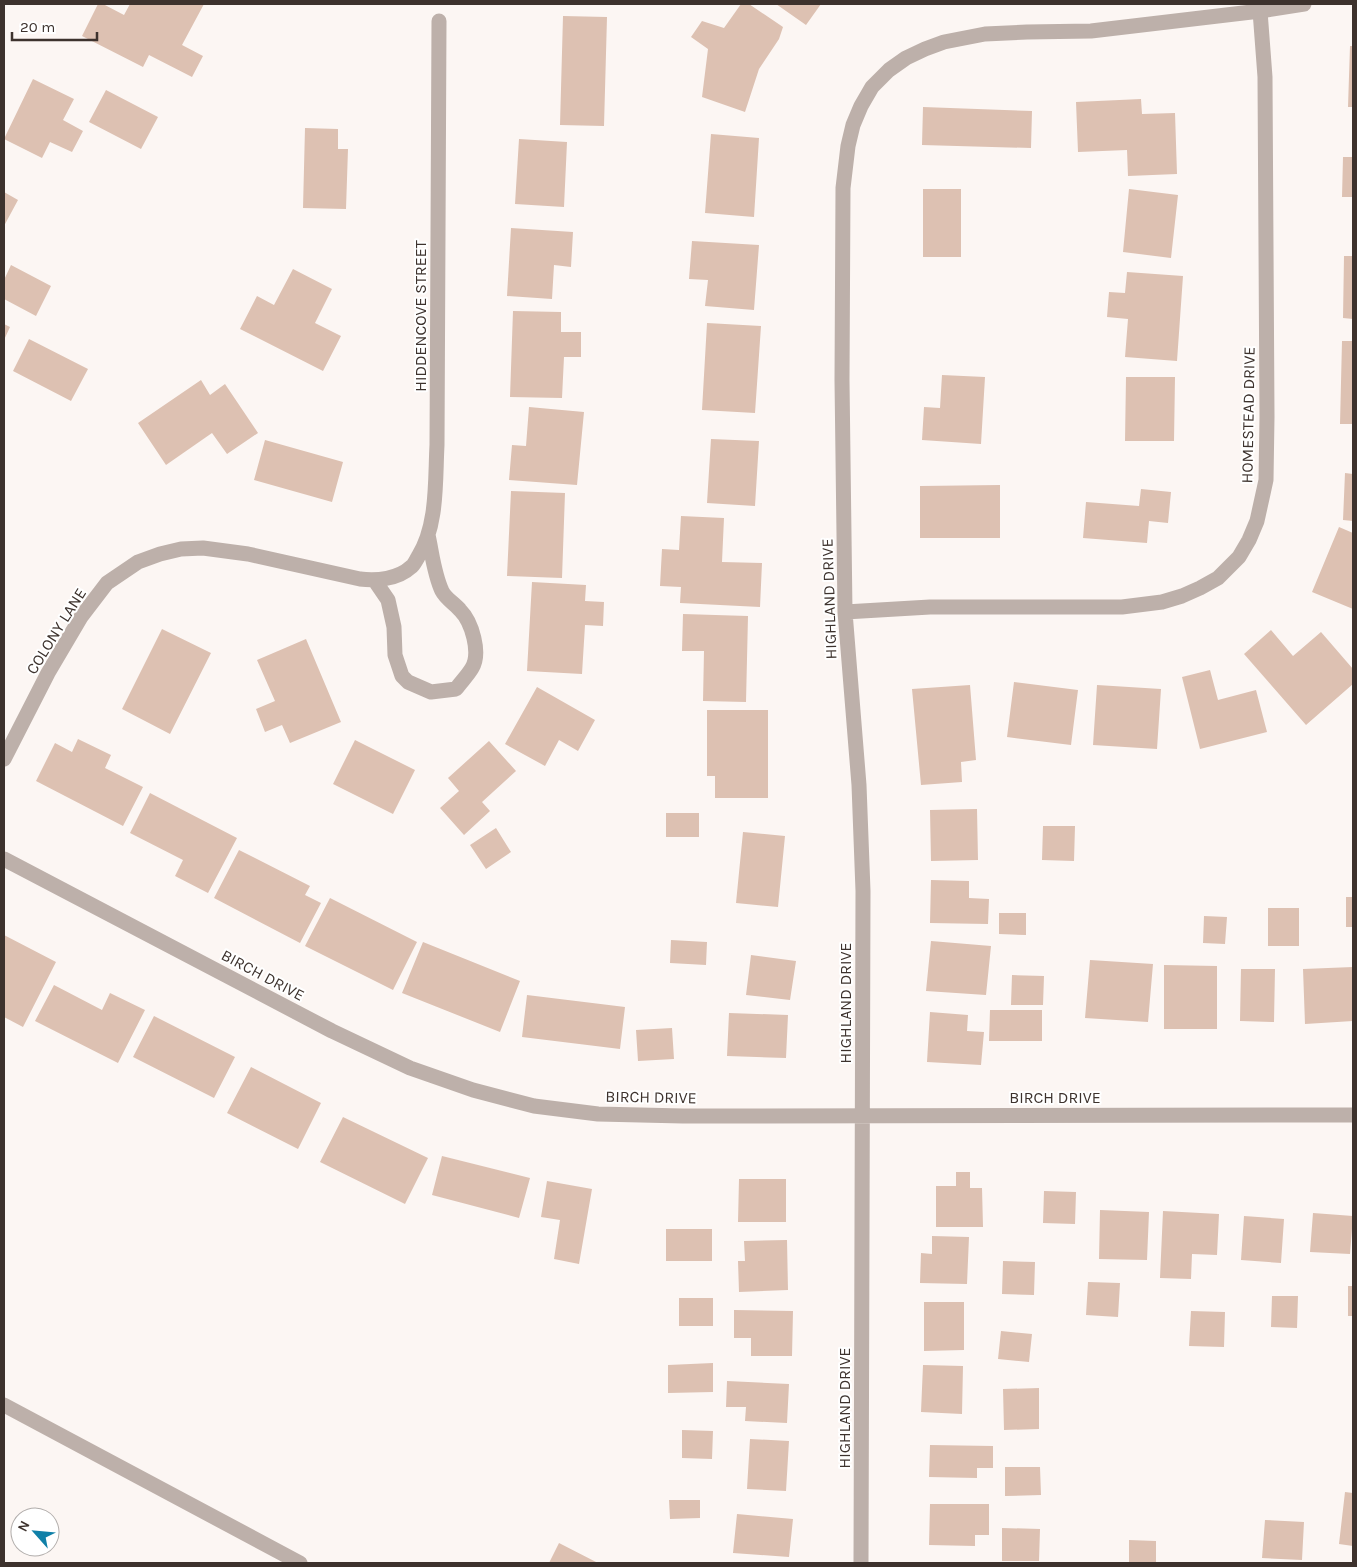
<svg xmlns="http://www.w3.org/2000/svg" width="1357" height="1567" viewBox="0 0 1357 1567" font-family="Karla,sans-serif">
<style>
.building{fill:#ddc1b2}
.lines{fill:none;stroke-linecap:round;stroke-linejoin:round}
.lane{stroke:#bdb0aa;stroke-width:15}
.street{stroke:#bdb0aa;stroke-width:15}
.labels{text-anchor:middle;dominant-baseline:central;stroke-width:4;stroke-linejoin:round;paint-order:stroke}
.street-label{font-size:16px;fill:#3d322d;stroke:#fff}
</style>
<rect width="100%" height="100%" fill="#fcf6f3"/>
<path class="building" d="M98,4H103L124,15L130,4H204L182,45L203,56L192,77L149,55L143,67L82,36Z
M741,4H749L783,27L779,39L759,69L745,112L702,97L708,49L691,37L702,21L724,28Z
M776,4H821L806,25Z
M563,16L607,17L604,126L560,125Z
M1350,46H1353V107H1348Z
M33,79L74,99L63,120L83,131L72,152L50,142L42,158L4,139Z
M106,90L158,117L141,149L89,122Z
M1141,99L1142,114L1175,113L1177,174L1128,176L1127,150L1078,152L1076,102Z
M923,107L1032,111L1031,148L922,145Z
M305,128L338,129V149H348L346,209L303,208Z
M711,134L759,138L754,217L705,213Z
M519,139L567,142L564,207L515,204Z
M1343,157H1353V197H1342Z
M923,189H961V257H923Z
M1129,189L1178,195L1171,258L1123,252Z
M4,192L18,200L4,226Z
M511,228L573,232L571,267L554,265L552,299L507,296Z
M692,241L759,245L754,310L705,306L708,280L689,279Z
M1344,256H1353V319L1343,318Z
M11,265L51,286L36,316L4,299V280Z
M293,269L332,289L315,323L341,336L323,371L240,329L257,296L274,305Z
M1127,272L1183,276L1177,361L1125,357L1128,319L1107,317L1109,292L1125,293Z
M513,311L561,312V332H581V357H564L562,398L510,397Z
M707,323L761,326L755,413L702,410Z
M4,324L10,327L4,340Z
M29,339L88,369L71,401L13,371Z
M1342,341H1353V424H1340Z
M942,375L985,377L981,444L922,440L924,407L940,408Z
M1126,377H1175L1174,441H1125Z
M201,380L210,395L225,384L258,433L227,454L212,433L166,465L138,423Z
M529,407L584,412L577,485L509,480L512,445L526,446Z
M711,439L759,441L755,506L707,503Z
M265,440L343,462L332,502L254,480Z
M1345,473L1353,474V521L1343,520Z
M1000,485V538H920V486Z
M1141,489L1171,492L1168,523L1149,521L1147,543L1083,538L1086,502L1139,506Z
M511,491L565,493L562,578L507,576Z
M681,516L724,518L722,562L762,563L760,607L680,603L681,587L660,586L662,549L679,550Z
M1339,527L1353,533V609L1312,592Z
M532,582L586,585L585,601L604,602L603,626L585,625L582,674L527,671Z
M683,614L748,616L746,702L703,701L704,651H682Z
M162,629L211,653L170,734L122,709Z
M1271,630L1293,656L1321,632L1353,669V684L1306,725L1244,654Z
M306,639L341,722L290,743L282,725L265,732L256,709L275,701L257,660Z
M1210,670L1218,700L1256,690L1267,732L1200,749L1182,677Z
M1014,682L1078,690L1071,745L1007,737Z
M970,685L976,760L961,762L962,782L921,785L912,689Z
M1097,685L1161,689L1157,749L1093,745Z
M537,687L595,720L578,751L559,740L545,766L505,744Z
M707,710H768V798H715V776H707Z
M78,739L111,755L105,768L143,787L123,826L36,781L55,743L72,752Z
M355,740L415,770L393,814L333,784Z
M489,741L516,771L482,802L490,811L464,835L440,808L459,791L448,778Z
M150,793L237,838L208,893L175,876L183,860L130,833Z
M977,809L978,860L931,861L930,810Z
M666,813H699V837H666Z
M1043,826H1075L1074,861L1042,860Z
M496,828L511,852L486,869L470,845Z
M743,832L785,836L778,907L736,903Z
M239,850L310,886L305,895L321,903L300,943L214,898Z
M931,880L969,881V898L989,899L988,924L930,923Z
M1346,897H1353V927H1346Z
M330,898L417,942L393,990L305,946Z
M1268,908H1299V946H1268Z
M999,913H1026V935L999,934Z
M1204,916L1227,917L1225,944L1203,943Z
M4,935L56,962L23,1027L4,1017Z
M671,940L707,942L706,965L670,963Z
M931,941L991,946L986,995L926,991Z
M423,942L520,981L500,1032L402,993Z
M751,955L796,961L790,1000L746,995Z
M1090,960L1153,964L1148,1022L1085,1018Z
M1164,965L1217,966V1029H1164Z
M1353,967V1021L1305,1024L1303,969Z
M1241,969H1275L1274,1022L1240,1021Z
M1012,975L1044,976L1043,1005H1011Z
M54,985L102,1010L110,993L145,1010L118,1063L35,1021Z
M527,995L625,1007L620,1049L522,1037Z
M990,1010H1042V1041H989Z
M930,1012L968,1015L967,1031L984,1032L981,1065L927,1062Z
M729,1013L788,1015L786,1058L727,1056Z
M154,1016L235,1057L214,1098L133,1057Z
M672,1028L674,1059L638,1061L636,1030Z
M251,1067L321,1103L298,1149L227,1113Z
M343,1117L428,1158L405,1204L320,1162Z
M442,1156L530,1178L519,1218L432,1195Z
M956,1172H970V1188H982L983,1227H936V1186H956Z
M739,1179H786V1222H738Z
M547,1181L592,1189L579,1264L554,1259L560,1220L541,1217Z
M1044,1191L1076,1192L1075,1224L1043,1223Z
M1100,1210L1149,1212L1147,1260L1099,1259Z
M1163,1211L1219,1214L1217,1255L1192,1254L1191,1279L1160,1278Z
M1313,1213L1353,1216L1350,1254L1310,1252Z
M1244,1216L1284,1219L1281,1263L1241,1260Z
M666,1229H712V1261H666Z
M932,1236L969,1237L967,1284L920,1283L921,1253L932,1254Z
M787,1240L788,1290L739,1292L738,1261H745L744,1241Z
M1003,1261L1035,1262L1034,1295L1002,1294Z
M1088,1282L1120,1283L1118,1317L1086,1315Z
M1348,1286H1353V1316H1348Z
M1272,1296H1298L1297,1328L1271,1327Z
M679,1298H713V1326H679Z
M924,1302H964V1350L924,1351Z
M734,1310L793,1311L792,1356H751V1338H734Z
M1191,1311L1225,1312L1224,1347L1189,1346Z
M1001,1331L1032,1334L1029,1362L998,1359Z
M713,1363V1392L668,1393V1365Z
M923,1365L963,1366L962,1414L921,1412Z
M727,1381L789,1384L787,1423L745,1421L746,1407H726Z
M1039,1388V1429L1004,1430L1003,1389Z
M682,1430L713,1431L712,1459L682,1458Z
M750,1439L789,1441L786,1491L747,1489Z
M930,1445L993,1446V1468H977V1478L929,1477Z
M1005,1467H1040L1041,1495L1005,1496Z
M1345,1492L1353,1493V1546L1339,1544Z
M669,1500H700V1518L670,1519Z
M930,1504H989V1535H975V1546L929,1545Z
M737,1514L793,1519L789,1557L733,1553Z
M1265,1520L1304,1522L1302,1560L1262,1558Z
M1002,1528L1040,1529L1039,1561H1002Z
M1129,1540L1156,1541V1563H1129Z
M559,1543L598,1563H549Z"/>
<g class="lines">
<path class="lane" d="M4,1405L300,1563"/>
<path class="street" d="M375,581L388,600L394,627L395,655L402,676L408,682L431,692L456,689C461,682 468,675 472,668C481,653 472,622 460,610C454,603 446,599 442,591C434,574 432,553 428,535
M845,612L930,607H1122L1162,602L1182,596L1200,588L1218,578L1239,557L1249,540L1257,521L1266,480L1267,417L1265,77L1260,11
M4,759L48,673L81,617L107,583L138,562L160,554L181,549L203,548L248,554L360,579C377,581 398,579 411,567C414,565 416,560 418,557C438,525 435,481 437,445L439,21
M4,859L332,1031L410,1068L473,1090L534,1106L598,1114L683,1116L1353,1115
M861,1563L863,891L859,785L845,612L842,380L843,188L848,146L853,125L861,106L872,87L889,70L906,58L925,49L944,42L985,34L1027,32L1091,31L1260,11L1304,4"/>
</g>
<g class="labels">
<g class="street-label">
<text transform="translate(420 316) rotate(-90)">HIDDENCOVE STREET</text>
<text transform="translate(1248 415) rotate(-89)">HOMESTEAD DRIVE</text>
<text transform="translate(829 599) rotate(-92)">HIGHLAND DRIVE</text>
<text transform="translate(56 631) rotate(-58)">COLONY LANE</text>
<text transform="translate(263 975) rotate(28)">BIRCH DRIVE</text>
<text transform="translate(845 1003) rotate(-90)">HIGHLAND DRIVE</text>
<text transform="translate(651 1097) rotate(1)">BIRCH DRIVE</text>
<text x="1055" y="1097">BIRCH DRIVE</text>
<text transform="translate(844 1408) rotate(-90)">HIGHLAND DRIVE</text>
</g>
</g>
<rect width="1357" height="1567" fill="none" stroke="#3d322d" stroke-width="10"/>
<g transform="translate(35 1532) rotate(297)"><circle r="24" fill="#ffffff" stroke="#b1adab"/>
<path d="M0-4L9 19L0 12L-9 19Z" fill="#1080a8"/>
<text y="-8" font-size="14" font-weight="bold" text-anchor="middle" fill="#3d322d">N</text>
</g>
<path d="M12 32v8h85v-8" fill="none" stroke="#3d322d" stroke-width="2.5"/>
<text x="20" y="32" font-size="15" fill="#3d322d" stroke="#ffffff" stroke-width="4" paint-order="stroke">20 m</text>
</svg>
